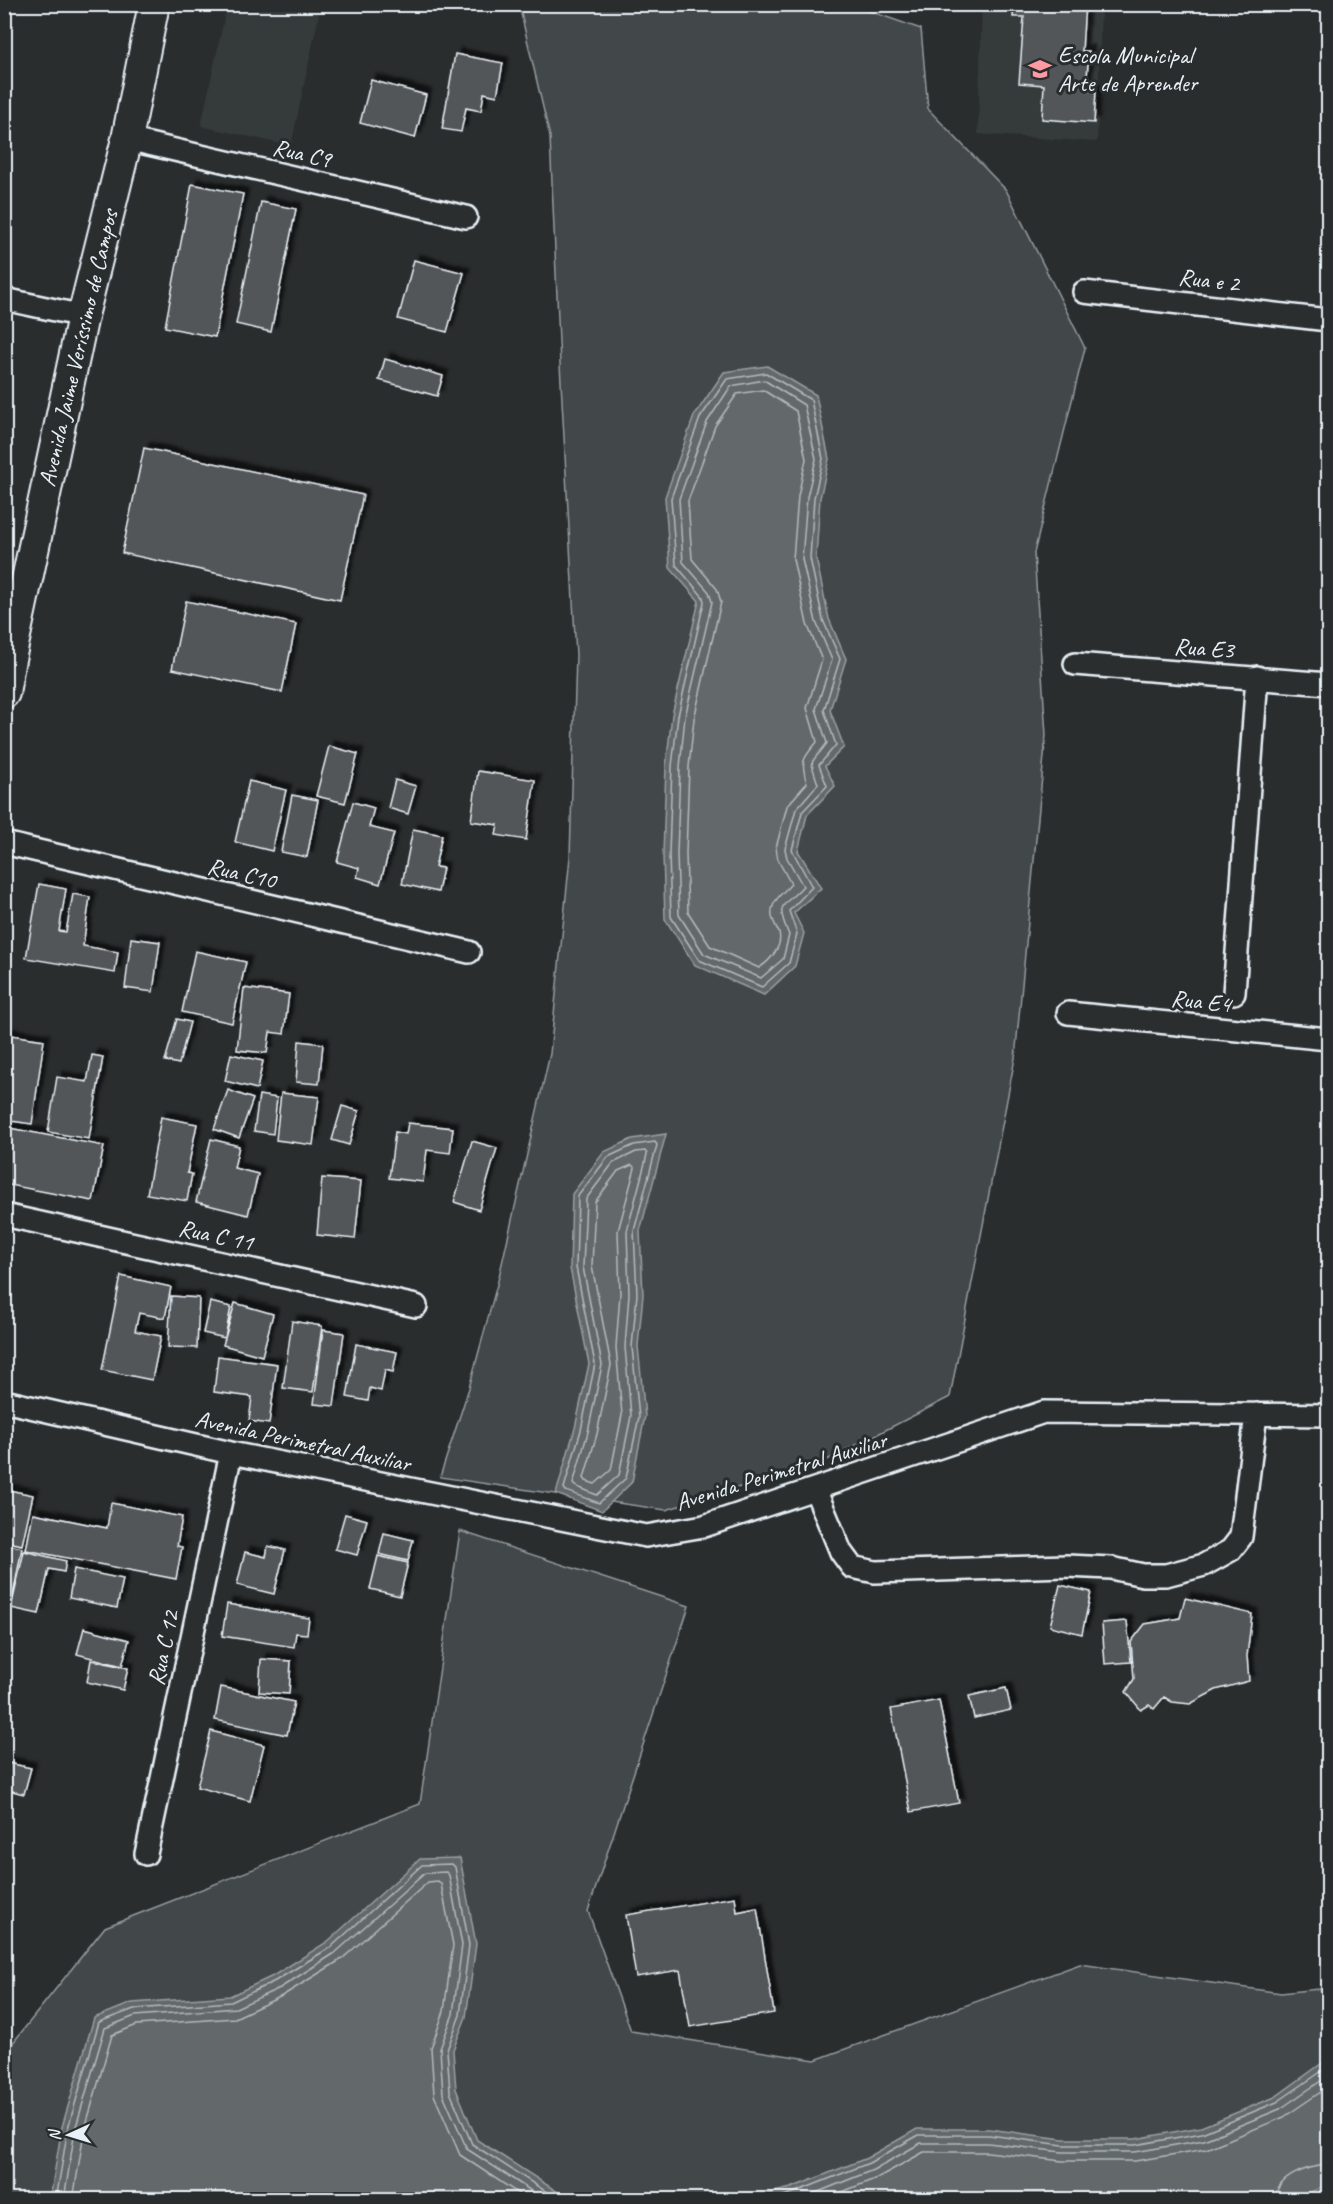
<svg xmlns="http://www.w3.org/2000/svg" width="1333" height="2204" viewBox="0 0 1333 2204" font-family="Caveat,sans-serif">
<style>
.built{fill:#363a3b}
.green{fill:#424648;stroke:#959ca0;stroke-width:1.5}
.water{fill:#63686b;stroke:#989fa3;stroke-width:1.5}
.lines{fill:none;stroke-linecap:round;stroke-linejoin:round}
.shore{stroke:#b3bac0;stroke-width:1.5}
.building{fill:#535759;stroke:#e8f1f8;stroke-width:1.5;filter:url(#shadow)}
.street-casing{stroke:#e8f1f8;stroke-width:26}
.secondary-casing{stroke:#e8f1f8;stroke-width:34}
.street{stroke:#2a2d2e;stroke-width:21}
.secondary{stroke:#2a2d2e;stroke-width:30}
.labels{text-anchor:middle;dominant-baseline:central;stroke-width:6;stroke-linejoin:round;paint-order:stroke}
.poi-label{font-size:24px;fill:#e8f1f8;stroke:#2a2d2e;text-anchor:start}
.street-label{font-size:24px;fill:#e8f1f8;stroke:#2a2d2e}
</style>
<defs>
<filter id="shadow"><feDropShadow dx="5.5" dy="-5.5" stdDeviation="1.5" flood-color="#0009"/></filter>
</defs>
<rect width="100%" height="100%" fill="#2a2d2e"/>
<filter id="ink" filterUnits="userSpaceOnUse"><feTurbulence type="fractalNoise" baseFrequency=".0167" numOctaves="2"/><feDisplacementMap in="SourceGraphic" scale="12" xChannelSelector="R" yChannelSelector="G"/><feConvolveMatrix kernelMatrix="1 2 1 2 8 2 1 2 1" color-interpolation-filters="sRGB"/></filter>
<g filter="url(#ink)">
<path class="built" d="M227,5H321L291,146L201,126Z
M982,5H1101L1097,142L978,134Z"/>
<path class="green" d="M519,5H852L921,29L928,109L1006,190L1085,348L1034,553L1046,735L1015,1058L950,1397L827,1460L666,1510L440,1477L469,1388L498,1281L550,1054L570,857L576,655L560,364L550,137Z
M460,1531L689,1606L588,1911L631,2031L815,2060L1080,1964L1281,1993L1328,1988V2199H5L4,2054L105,1927L420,1804Z"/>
<path class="water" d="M767,366L816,395L829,459L820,498L816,558L829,619L846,659L830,710L844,747L825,766L835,786L807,815L798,851L821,888L794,913L804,933L795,966L764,995L695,965L665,919L663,855L666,766L672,715L699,601L670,568L665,497L694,416L724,372Z
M666,1134L640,1231L643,1295L638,1346L645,1416L632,1482L602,1511L556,1494L575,1428L589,1364L570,1268L572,1194L604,1152L632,1139Z
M460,1858L476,1944L466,2017L453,2050L456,2089L477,2140L564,2196L578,2199H50L62,2127L94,2018L132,2003L230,1996L273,1976L327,1942L420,1859Z
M1328,2059V2186L1289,2199H746L791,2188L867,2158L917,2129H989L1063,2139H1135L1201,2127L1275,2097Z"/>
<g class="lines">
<path class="shore" d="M766,373L811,400L823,459L814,498L810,558L823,620L840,659L824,710L836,745L819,765L827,786L802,812L792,850L812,887L789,911L797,934L789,963L762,987L699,960L671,917L669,854L672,766L678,716L704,602L703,597L676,565L671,498L700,418L727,379Z
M764,380L804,405L816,459L807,497L802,559L816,622L832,660L816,709L827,743C811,766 808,755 818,784L796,809L785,849L787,858L803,886C782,909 775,902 789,935L783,959L761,978L704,954L679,915L677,854L680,767L685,717L712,602L709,592L683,562L679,499L707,422L731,386Z
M763,390L796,411L806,459L798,496L793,559L807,624L822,660L807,708L817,742C803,758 800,761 807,783L787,806L776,848L778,860L791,884C785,891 776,897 773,906C769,917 775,923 779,933C783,946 770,961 759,968L710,946L688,912L686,854L689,767L694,719L721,602L717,589L692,559L688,501L715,426L737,394Z
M655,1142L657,1145L634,1231L637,1294L632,1347L639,1417L626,1478L599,1503L566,1491L564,1488L581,1430L595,1364L576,1267L578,1196L608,1157L634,1145Z
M645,1151L647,1154L645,1163L627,1231L629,1294L625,1347L631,1416L619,1475L597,1495L575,1486L573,1484L588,1432L602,1365L583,1267L586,1199L613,1163L636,1152Z
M632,1165L635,1168L618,1231L620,1294L616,1347L622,1415L611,1470L595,1484L586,1481L584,1478L597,1434L611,1365L592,1266L595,1202L618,1171Z
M56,2200L68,2128L99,2022L134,2009L231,2002L275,1981L331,1947L422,1865L452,1864L455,1867L469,1945L460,2015L447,2050L450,2092L472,2144L559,2200
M64,2200L75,2130L105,2028L135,2016L236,2008L280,1988L335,1953L425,1873L446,1872L449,1875L462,1945L453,2014L440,2049L443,2094L467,2149L545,2200
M73,2200L84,2132L112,2035L137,2025L235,2018L282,1996L342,1959L428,1882L438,1881L441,1884L453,1945L444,2011L431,2048L434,2095L460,2155L528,2200
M770,2200L793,2193L869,2163L919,2135H989L1063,2145H1135L1202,2133L1277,2102L1328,2067
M798,2200L873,2170L921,2143H988L1062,2152H1135L1204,2140L1280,2109L1328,2076
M822,2200L877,2178L924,2152H988L1062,2161H1135L1206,2149L1284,2117L1328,2087
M1275,2200C1276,2176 1308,2166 1328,2165"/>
</g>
<path class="building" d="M1014,4H1085L1082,51H1089L1086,90L1096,91L1094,123L1042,119L1044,85L1019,83L1024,17H1013Z
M455,54L503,63L497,96L484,93L481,111L466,108L461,132L442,129Z
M371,80L426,95L415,138L360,123Z
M192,184L243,194L215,337L165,327Z
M261,202L296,209L271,332L236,324Z
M414,260L464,273L447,332L398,319Z
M385,359L443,376L437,396L379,380Z
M144,448L363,495L340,600L122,553Z
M186,601L296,624L282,692L172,669Z
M329,746L358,754L345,803L316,796Z
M478,771L535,780L526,840L496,835L498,825L471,821Z
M395,780L416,786L408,814L388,808Z
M249,781L286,790L272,851L235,842Z
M292,795L318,800L307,857L281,852Z
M353,802L374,808L369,827L394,833L380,884L357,877L359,868L337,862Z
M413,829L442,835L435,867L443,868L438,892L402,884Z
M39,884L66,889L59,931L66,932L73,894L90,897L83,946L118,952L115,973L26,958Z
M131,938L160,942L153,992L125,988Z
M195,951L246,962L232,1023L182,1012Z
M244,988L289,994L284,1034L270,1032L267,1053L237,1050Z
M177,1019L190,1022L179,1064L165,1061Z
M4,1034L44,1040L32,1124L4,1120Z
M299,1041L323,1044L319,1084L296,1082Z
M231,1054L263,1061L257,1089L225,1081Z
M92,1055L103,1057L89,1139L48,1132L57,1077L87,1082Z
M228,1090L253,1099L239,1138L214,1129Z
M281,1093L319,1097L313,1145L276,1140Z
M259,1095L277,1098L273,1134L254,1131Z
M342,1106L359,1111L349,1145L332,1140Z
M161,1117L197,1124L187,1173L192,1174L187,1201L147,1194Z
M408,1123L453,1128L450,1153L427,1150L423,1182L389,1178L395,1132L406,1134Z
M4,1127L104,1146L93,1201L4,1184Z
M211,1139L239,1146L234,1168L258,1174L248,1215L196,1202Z
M472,1141L497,1148L479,1210L454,1202Z
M322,1178L361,1181L355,1239L317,1235Z
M121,1276L171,1287L165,1318L139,1313L135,1331L161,1336L152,1380L102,1370Z
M171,1296L199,1298L197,1348L168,1347Z
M210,1302L231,1307L225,1338L203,1333Z
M235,1303L273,1314L262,1356L223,1345Z
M292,1321L322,1326L313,1392L283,1388Z
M323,1330L344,1333L334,1406L314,1404Z
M356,1344L397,1352L393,1372L385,1370L381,1391L370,1388L368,1401L347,1397Z
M218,1356L277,1364L269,1424L249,1421L252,1397L214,1392Z
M4,1489L33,1495L22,1545L4,1541Z
M111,1503L182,1517L177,1546L182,1547L176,1579L26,1550L33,1513L107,1528Z
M345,1514L367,1520L357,1555L335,1549Z
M384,1533L413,1540L408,1561L379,1554Z
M4,1544L22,1548L11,1606L4,1605Z
M268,1546L285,1550L274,1594L237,1585L245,1552L266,1557Z
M24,1551L66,1561L64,1572L49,1569L39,1614L11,1608Z
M378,1556L408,1563L400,1596L370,1589Z
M74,1569L123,1579L117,1608L69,1598Z
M1060,1585L1091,1592L1082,1634L1050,1626Z
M1185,1598L1252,1614L1247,1656L1249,1681L1216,1690L1190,1704L1172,1702L1164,1697L1154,1709L1149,1705L1141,1710L1126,1692L1134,1679L1131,1642L1145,1624L1180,1618Z
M227,1604L309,1618L307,1634L296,1633L294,1647L222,1636Z
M1127,1621L1131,1662L1105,1664L1102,1623Z
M84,1628L129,1640L122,1666L77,1654Z
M261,1659L291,1661L289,1694L259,1692Z
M91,1660L128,1668L123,1690L87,1682Z
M221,1687L294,1702L287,1735L215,1720Z
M1006,1688L1011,1710L974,1718L969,1696Z
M939,1700L959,1803L911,1812L891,1709Z
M211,1731L264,1745L250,1801L197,1787Z
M4,1762L31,1768L24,1794L4,1789Z
M735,1897L737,1912L757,1908L774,2013L690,2027L680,1970L636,1977L626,1915Z"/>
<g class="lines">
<g class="street-casing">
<path id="street" d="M127,139L466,217
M1084,292L1328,320
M4,299L83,316
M1075,664L1328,684
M4,843L469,952
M1234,993L1257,677
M1068,1013L1328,1039
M4,1215L416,1306
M4,1401L231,1453L646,1536L704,1526L1044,1412L1328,1415
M815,1489L841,1552L852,1567L875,1572L1067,1566L1111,1568L1143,1575H1166L1204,1565L1231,1550L1241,1537L1256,1414
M146,1854L231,1453"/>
</g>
<g class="secondary-casing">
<path id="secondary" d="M4,693L9,664L83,316L127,139L154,4"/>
</g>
<use href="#street" class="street"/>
<use href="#secondary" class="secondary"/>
</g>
</g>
<defs>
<g id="school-bare" transform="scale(1.8)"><path d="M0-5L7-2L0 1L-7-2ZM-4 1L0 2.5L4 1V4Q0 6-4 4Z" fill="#ff9aa2" stroke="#2a2d2e" stroke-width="2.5" paint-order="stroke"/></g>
</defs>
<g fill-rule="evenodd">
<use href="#school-bare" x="1040" y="69"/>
</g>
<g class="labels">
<g class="poi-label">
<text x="1058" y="55">Escola Municipal<tspan x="1058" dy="28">Arte de Aprender</tspan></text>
</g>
<g class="street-label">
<text transform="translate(302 153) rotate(13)">Rua C9</text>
<text transform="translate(1209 280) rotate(7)">Rua e 2</text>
<text transform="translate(78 348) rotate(-77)">Avenida Jaime Veríssimo de Campos</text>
<text transform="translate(1204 648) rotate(4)">Rua E3</text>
<text transform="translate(242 873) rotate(13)">Rua C10</text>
<text transform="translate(1201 1001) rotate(6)">Rua E4</text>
<text transform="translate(216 1235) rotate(12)">Rua C 11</text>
<text transform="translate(303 1441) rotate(12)">Avenida Perimetral Auxiliar</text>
<text transform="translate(781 1471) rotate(-17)">Avenida Perimetral Auxiliar</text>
<text transform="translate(163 1648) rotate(-78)">Rua C 12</text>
</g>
</g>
<rect width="1333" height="2204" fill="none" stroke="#2a2d2e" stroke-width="24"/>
<rect x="12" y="12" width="1309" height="2180" fill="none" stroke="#e8f1f8" stroke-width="2" filter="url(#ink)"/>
<g transform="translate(69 2135) rotate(266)" stroke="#2a2d2e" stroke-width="4.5" paint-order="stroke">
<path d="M0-4.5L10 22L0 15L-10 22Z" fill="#e8f1f8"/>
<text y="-9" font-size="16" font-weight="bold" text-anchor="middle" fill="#e8f1f8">N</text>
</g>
</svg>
